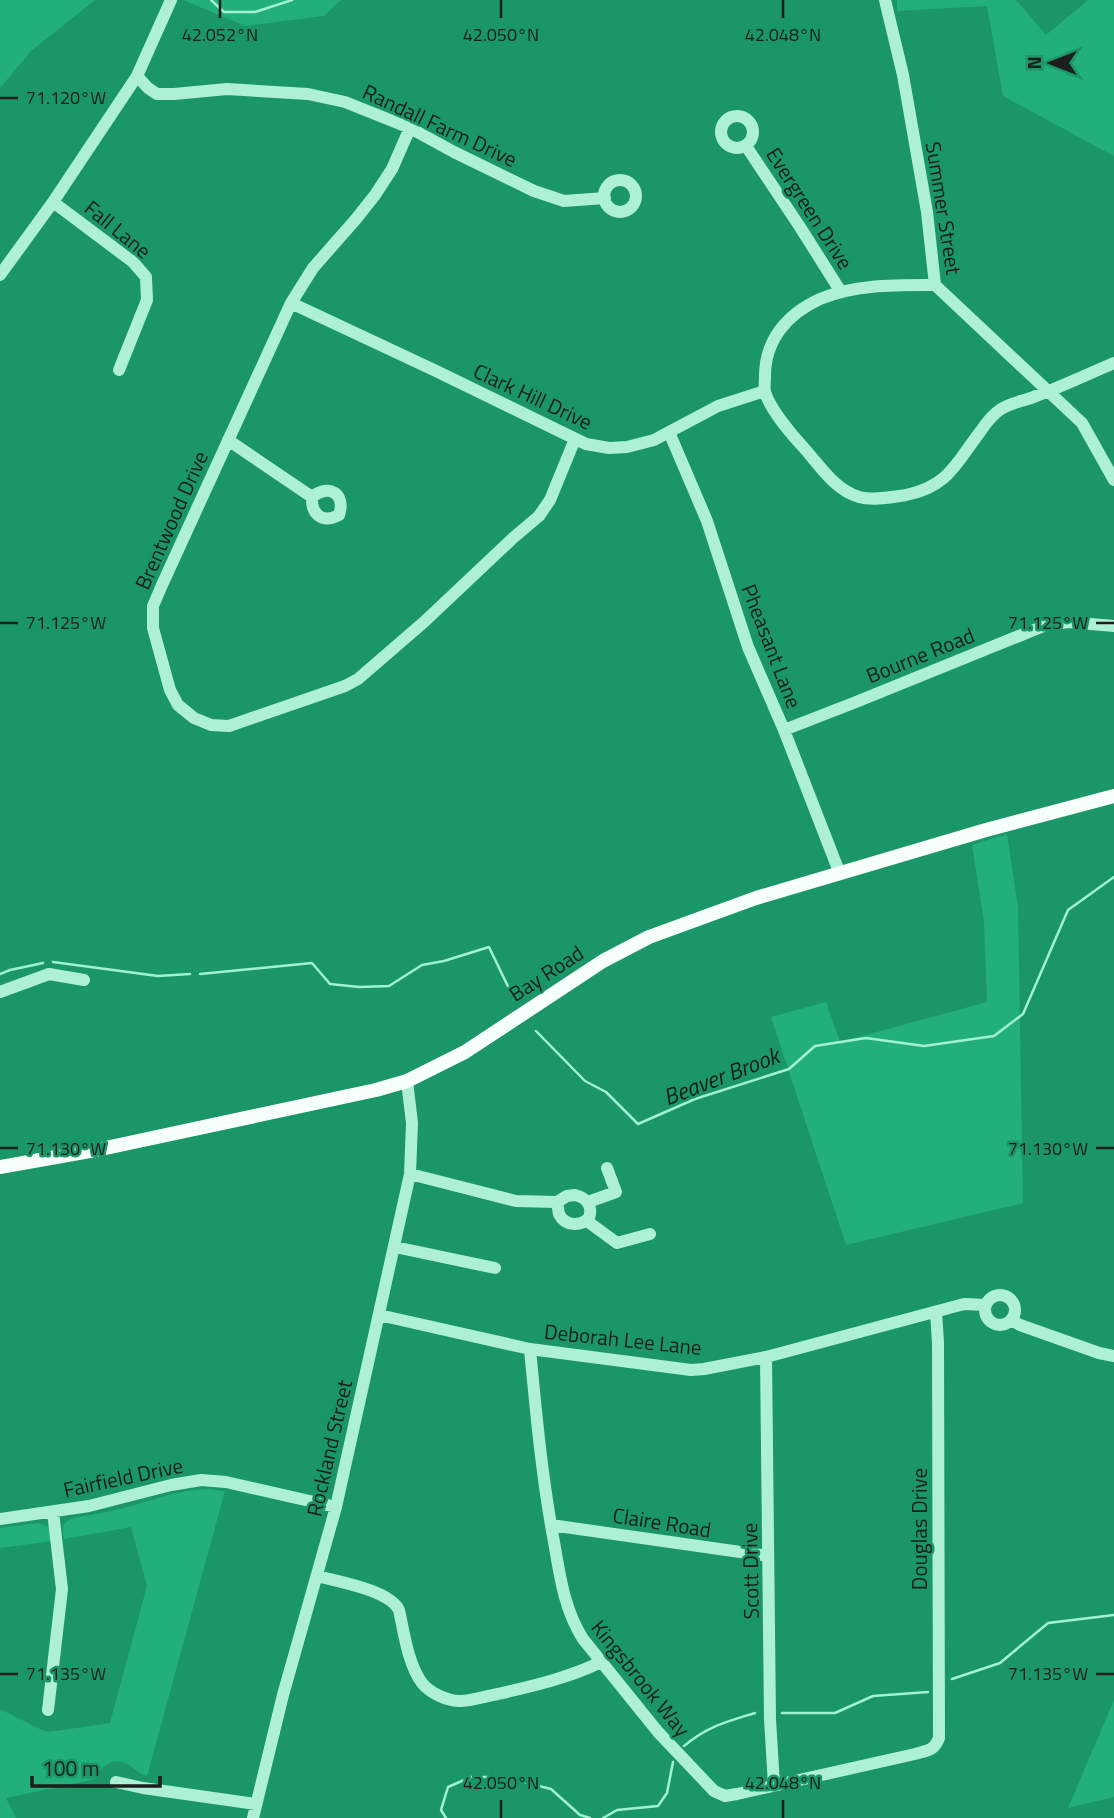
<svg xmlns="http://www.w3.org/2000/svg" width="1114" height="1818" viewBox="0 0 1114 1818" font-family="'Titillium Web',sans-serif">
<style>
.green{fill:#23af7b}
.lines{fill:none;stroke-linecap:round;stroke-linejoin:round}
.stream{stroke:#a1f2d2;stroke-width:2.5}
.minor{stroke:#aef0d7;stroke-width:12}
.major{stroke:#f7fffc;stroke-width:14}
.ticks{fill:none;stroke:#1d1d1d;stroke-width:2.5}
.labels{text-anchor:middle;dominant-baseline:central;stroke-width:5;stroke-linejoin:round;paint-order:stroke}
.street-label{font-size:21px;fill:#1d1d1d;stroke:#1a9669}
.water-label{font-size:23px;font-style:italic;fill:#191c1b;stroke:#1a9669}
.ticks-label{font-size:18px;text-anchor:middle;fill:#1d1d1d;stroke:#1a9669;stroke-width:5;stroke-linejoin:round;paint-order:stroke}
</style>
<rect width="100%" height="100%" fill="#1a9669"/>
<path class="green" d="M0,0H95L31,51L0,88Z
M183,0H341L324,16L245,26Z
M897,0H1016L1046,35L1088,0H1114V156L1003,96L987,6L897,11Z
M1007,834L1018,907L1023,1203L846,1245L771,1017L826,1002L840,1042L987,1002L984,922L972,845Z
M207,1489L225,1491L147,1776C137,1773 135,1768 127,1764C113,1756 100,1766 96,1779L6,1798L16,1818H0V1709L42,1730L49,1732L110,1723L147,1586L131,1527L64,1539C63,1532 61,1524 69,1520C77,1516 101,1514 112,1511C143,1504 174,1490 207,1489Z
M39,1523L49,1527L53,1541L0,1548V1528Z
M1114,1700V1797L1068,1808Z"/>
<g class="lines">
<path class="stream" d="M211,0L224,12H255L292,0
M53,962L158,976L190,974
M0,974L10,970L43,963
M200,974L312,963L330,984L359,987L389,986L422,965L444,961L489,947L515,1001
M536,1031L585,1081L606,1092L638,1124L695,1099L789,1069L815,1046L866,1038L924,1046L994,1036L1023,1014L1068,910L1114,877
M952,1679L1000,1663L1048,1623L1114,1615
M782,1713H835L873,1696L928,1692
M684,1746C708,1726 726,1722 755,1713
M446,1818L441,1810L448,1787L471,1777H503L551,1789L580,1815L590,1818
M603,1818L617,1810L658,1806L667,1793L673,1762"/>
<path class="minor" d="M885,0L903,75L927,212L935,285L1082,423L1114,480
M137,76L148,88L157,94H174L227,89L308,94L345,102L410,128L454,152L534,191L564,201L605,198
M721 132a16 16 0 1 1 32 0a16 16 0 1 1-32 0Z
M410,128L392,169L375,195L356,219L313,268L291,303L162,585L153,606V628L170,690L178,705L194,718L211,725L229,726L345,686L358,679L424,622L513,538L539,516L550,500L575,439
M746,146L800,227L841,292
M604 196a16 16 0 1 1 32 0a16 16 0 1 1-32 0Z
M53,202L133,262L146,277L147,300L119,370
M0,275L53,202L137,76L171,0
M935,285C897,285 855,284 820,299C787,314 765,340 765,376C765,381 764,388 765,392C770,409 792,435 804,448C820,466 835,490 859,497C873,501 892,497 906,495C949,486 956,463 980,432C986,423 993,414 1001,409C1012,402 1025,401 1036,396C1063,386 1088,374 1114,363
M291,303L434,370L586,444L609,448L627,447L654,440L718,406L765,391
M669,432L707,521L748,647L784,730L840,874
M228,440L312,497C329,483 346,494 339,515C322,524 311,514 312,497
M784,730L856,702L1046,625L1068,622L1114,626
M0,992L49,974L84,980
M410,1174L516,1201L557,1202
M575,1195C587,1198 593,1206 589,1218C581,1226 565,1227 559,1214C558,1210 558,1206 557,1202L567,1196Z
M588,1202L616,1192L607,1168
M587,1221L617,1243L650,1234
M395,1247L495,1268
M985 1310a15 15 0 1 1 30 0a15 15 0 1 1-30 0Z
M379,1315L530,1349L691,1370L704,1369L766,1357L964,1304L986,1305
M1011,1320L1020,1325L1099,1353L1114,1356
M530,1349C536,1413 542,1478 554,1542C560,1576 564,1609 583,1639L658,1732L714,1791L725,1796L737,1794L915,1754C928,1750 934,1751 939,1738L938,1343L936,1312
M766,1357L770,1719L774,1785
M0,1519L89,1506L171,1485L201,1480L226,1482L336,1507
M551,1525L768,1556
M317,1576C339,1582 389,1590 399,1610C404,1633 408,1664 422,1683C430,1693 447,1701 460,1701C472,1701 486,1696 498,1694C533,1686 568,1678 601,1662
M48,1710L62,1589L53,1512
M116,1782L143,1788L256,1804
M253,1818L283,1695L336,1507L410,1174L412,1123L407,1081"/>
<path class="major" d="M0,1167L101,1149L376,1090L407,1081L465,1052L603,961L649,937L756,898L986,830L1114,796"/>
</g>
<path class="ticks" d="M220,0V18M501,0V18M783,0V18M0,98H18M0,623H18M1096,623H1114M0,1148H18M1096,1148H1114M0,1674H18M1096,1674H1114M501,1800V1818M783,1800V1818"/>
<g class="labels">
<g class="street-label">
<text transform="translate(440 125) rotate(25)">Randall Farm Drive</text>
<text transform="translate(810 208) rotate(57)">Evergreen Drive</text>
<text transform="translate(944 208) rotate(81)">Summer Street</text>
<text transform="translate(118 229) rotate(39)">Fall Lane</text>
<text transform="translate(533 396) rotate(25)">Clark Hill Drive</text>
<text transform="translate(171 520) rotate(-66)">Brentwood Drive</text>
<text transform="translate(772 646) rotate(69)">Pheasant Lane</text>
<text transform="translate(920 655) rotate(-22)">Bourne Road</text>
<text transform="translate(546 973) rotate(-33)">Bay Road</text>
<text transform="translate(623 1339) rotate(6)">Deborah Lee Lane</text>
<text transform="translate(329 1448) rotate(-77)">Rockland Street</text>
<text transform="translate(123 1477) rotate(-12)">Fairfield Drive</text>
<text transform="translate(662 1522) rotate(9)">Claire Road</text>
<text transform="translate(919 1529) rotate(-90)">Douglas Drive</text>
<text transform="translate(750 1571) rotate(-91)">Scott Drive</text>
<text transform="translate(641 1678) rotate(51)">Kingsbrook Way</text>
</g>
<g class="water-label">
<text transform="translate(721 1076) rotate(-21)">Beaver Brook</text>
</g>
</g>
<g class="ticks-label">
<text x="220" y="41">42.052°N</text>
<text x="501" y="41">42.050°N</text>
<text x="783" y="41">42.048°N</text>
<text x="66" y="104">71.120°W</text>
<text x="1048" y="629">71.125°W</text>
<text x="66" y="629">71.125°W</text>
<text x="66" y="1155">71.130°W</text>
<text x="1048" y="1155">71.130°W</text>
<text x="66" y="1680">71.135°W</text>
<text x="1048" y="1680">71.135°W</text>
<text x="501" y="1789">42.050°N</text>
<text x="783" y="1789">42.048°N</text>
</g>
<g transform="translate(1051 63) rotate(270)" stroke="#1a9669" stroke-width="5" paint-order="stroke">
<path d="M0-5L12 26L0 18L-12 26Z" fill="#1d1d1d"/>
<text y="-10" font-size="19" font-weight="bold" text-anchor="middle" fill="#1d1d1d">N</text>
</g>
<path d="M32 1776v10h128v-10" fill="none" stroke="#1d1d1d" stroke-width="3.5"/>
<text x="42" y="1776" font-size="21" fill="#1d1d1d" stroke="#1a9669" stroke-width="5" paint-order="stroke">100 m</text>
</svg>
